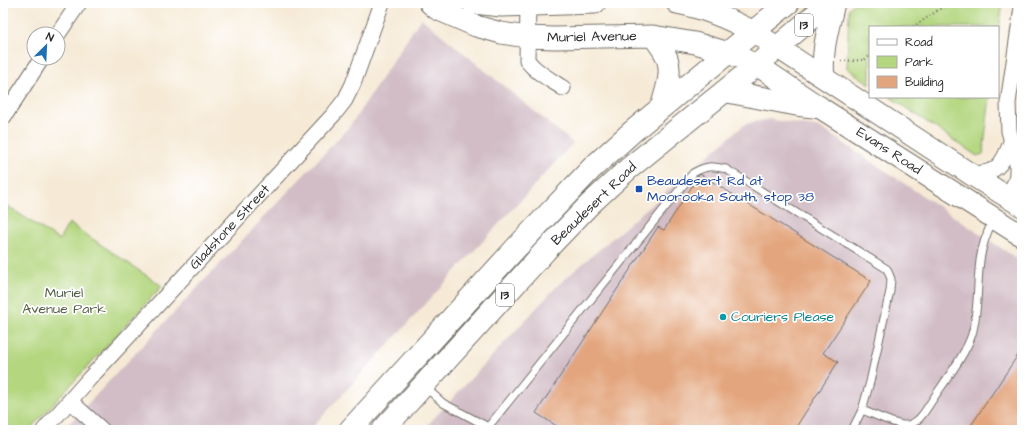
<svg xmlns="http://www.w3.org/2000/svg" width="1025" height="433" viewBox="0 0 1025 433" font-family="'Architects Daughter',sans-serif">
<style>
.industrial{fill:#d2bdc6}
.green{fill:#b3d67e;stroke:#6f8054}
.building{fill:#e3a57d}
.lines{fill:none;stroke-linecap:round;stroke-linejoin:round}
.service-casing{stroke:#726e67;stroke-width:9}
.minor-casing{stroke:#726e67;stroke-width:17}
.secondary-casing{stroke:#726e67;stroke-width:23}
.trunk-casing{stroke:#726e67;stroke-width:24}
.path{stroke:#726e67;stroke-width:2.5;stroke-dasharray:1 3;stroke-linecap:butt}
.service{stroke:#fff;stroke-width:7}
.minor{stroke:#fff;stroke-width:15}
.secondary{stroke:#fff;stroke-width:21}
.trunk{stroke:#fff;stroke-width:22}
.transit-dot{fill:#1a4fb4;stroke:#fff;stroke-width:1.5}
.culture-dot{fill:#0f9aa8;stroke:#fff;stroke-width:1.5}
.labels{text-anchor:middle;dominant-baseline:central;stroke-width:3.5;stroke-linejoin:round;paint-order:stroke}
.shield{fill:#fff;stroke:#6b6b6b;stroke-width:1}
.shield-label{font-size:13px;font-weight:bold;fill:#2b2b2b}
.street-label{font-size:14px;fill:#2b2b2b;stroke:#fff}
.transit-label{font-size:14px;fill:#164399;stroke:#fff;text-anchor:start}
.park-label{font-size:14px;fill:#545e44;stroke:#fff}
.culture-label{font-size:14px;fill:#0d838f;stroke:#fff;text-anchor:start}
</style>
<rect width="100%" height="100%" fill="#fff"/>
<filter id="ink" filterUnits="userSpaceOnUse"><feTurbulence type="fractalNoise" baseFrequency=".025" numOctaves="2"/><feDisplacementMap in="SourceGraphic" scale="8" xChannelSelector="R" yChannelSelector="G"/><feConvolveMatrix kernelMatrix="1 2 1 2 8 2 1 2 1" color-interpolation-filters="sRGB"/></filter>
<filter id="wash" filterUnits="userSpaceOnUse"><feTurbulence type="fractalNoise" baseFrequency=".012" numOctaves="4" result="noise"/><feDisplacementMap in="SourceGraphic" scale="16" xChannelSelector="R" yChannelSelector="G"/><feGaussianBlur stdDeviation="0.9" result="paint"/><feColorMatrix in="noise" values="0 0 0 0 0 0 0 0 0 0 0 0 0 0 0 0 0 1.4 0 .05"/><feComposite in="paint" operator="in"/></filter>
<g filter="url(#wash)">
<rect width="100%" height="100%" fill="#f6ead6"/>
<path class="industrial" d="M421,18L573,143L310,430H63L350,126Z
M769,119L821,128L1022,262V430H423L558,285L745,124Z"/>
<path class="green" d="M855,3H1003L998,36V27H870V84L847,68L849,8Z
M890,97H990L983,154L977,156Z
M3,203L59,240L69,223L162,286L29,430H3Z"/>
<g id="blocks">
<path class="building" d="M700,174L871,281L823,353L838,362L794,430H563L536,413L658,227L664,230Z
M1022,349V430H968Z"/>
</g>
</g>
<g filter="url(#ink)">
<use href="#blocks" fill-opacity="0" stroke="#726e67" stroke-width="1"/>
<g class="lines">
<g class="service-casing">
<path id="service" d="M425,387L443,403L494,430
M862,410C871,413 898,426 905,425C919,425 926,409 933,399C945,381 966,354 972,334C978,313 977,291 979,270C980,252 985,236 993,220
M488,427L693,173C707,165 711,166 726,169L887,269L891,279L890,291L870,382L862,410L852,430"/>
</g>
<g class="minor-casing">
<path id="minor" d="M528,5L527,60C535,72 551,80 563,88
M58,34L79,3
M3,118L42,58
M969,173C995,176 1003,165 1011,142
M1007,197L1016,181L1017,173V160L1009,131L1008,103L1022,7
M70,401L102,430
M44,430L89,379L334,114L345,100L353,84L382,3"/>
</g>
<g class="secondary-casing">
<path id="secondary" d="M430,3L437,9L476,26L501,33L527,37L554,38L653,36L695,43L729,53L757,65L819,107L1022,236
M473,3L502,6L595,3
M677,3C704,8 729,19 754,32L969,173L1022,206
M653,36C658,43 664,50 667,58C673,74 665,93 661,108
M824,78C821,51 828,30 834,3"/>
</g>
<g class="trunk-casing">
<path id="trunk" d="M692,6L702,3
M725,91L799,105L819,107
M350,430L515,249L592,168L633,131L788,3
M383,430L545,251L589,205L628,169L757,65L829,3"/>
</g>
<path class="path" d="M913,27L949,3
M841,61L864,60L870,56"/>
<use href="#service" class="service"/>
<use href="#minor" class="minor"/>
<use href="#secondary" class="secondary"/>
<use href="#trunk" class="trunk"/>
</g>
</g>
<rect class="transit-dot" x="635" y="185" width="8" height="8" rx="2"/>
<circle class="culture-dot" cx="723" cy="317" r="4"/>
<g class="labels">
<g class="shield">
<rect x="795" y="14" width="18" height="22" rx="3"/>
<rect x="496" y="284" width="18" height="22" rx="3"/>
</g>
<g class="shield-label">
<text x="804" y="25">13</text>
<text x="505" y="295">13</text>
</g>
<g class="street-label">
<text transform="translate(592 37) rotate(-1)">Muriel Avenue</text>
<text transform="translate(889 151) rotate(33)">Evans Road</text>
<text transform="translate(594 204) rotate(-44)">Beaudesert Road</text>
<text transform="translate(230 227) rotate(-47)">Gladstone Street</text>
</g>
<g class="transit-label">
<text x="647" y="181">Beaudesert Rd at<tspan x="647" dy="16">Moorooka South, stop 38</tspan></text>
</g>
<g class="park-label">
<text x="64" y="293">Muriel<tspan x="64" dy="16">Avenue Park</tspan></text>
</g>
<g class="culture-label">
<text x="731" y="317">Couriers Please</text>
</g>
</g>
<rect width="1025" height="433" fill="none" stroke="#fff" stroke-width="16"/>
<rect x="869" y="26" width="130" height="72" fill="#ffffff" stroke="#aaaaaa"/>
<rect x="877" y="39" width="20" height="6" fill="#ffffff" stroke="#aaaaaa"/>
<text x="905" y="46" font-size="12" fill="#2b2b2b">Road</text>
<rect x="877" y="56" width="20" height="12" fill="#b3d67e" stroke="#aaaaaa"/>
<text x="905" y="66" font-size="12" fill="#2b2b2b">Park</text>
<rect x="877" y="76" width="20" height="12" fill="#e3a57d" stroke="#aaaaaa"/>
<text x="905" y="86" font-size="12" fill="#2b2b2b">Building</text>
<g transform="translate(46 46) rotate(24)"><circle r="19" fill="#ffffff" stroke="#aaaaaa"/>
<path d="M0-3L7 15L0 10L-7 15Z" fill="#1f6fb2"/>
<text y="-6" font-size="11" font-weight="bold" text-anchor="middle" fill="#2b2b2b">N</text>
</g>
</svg>
